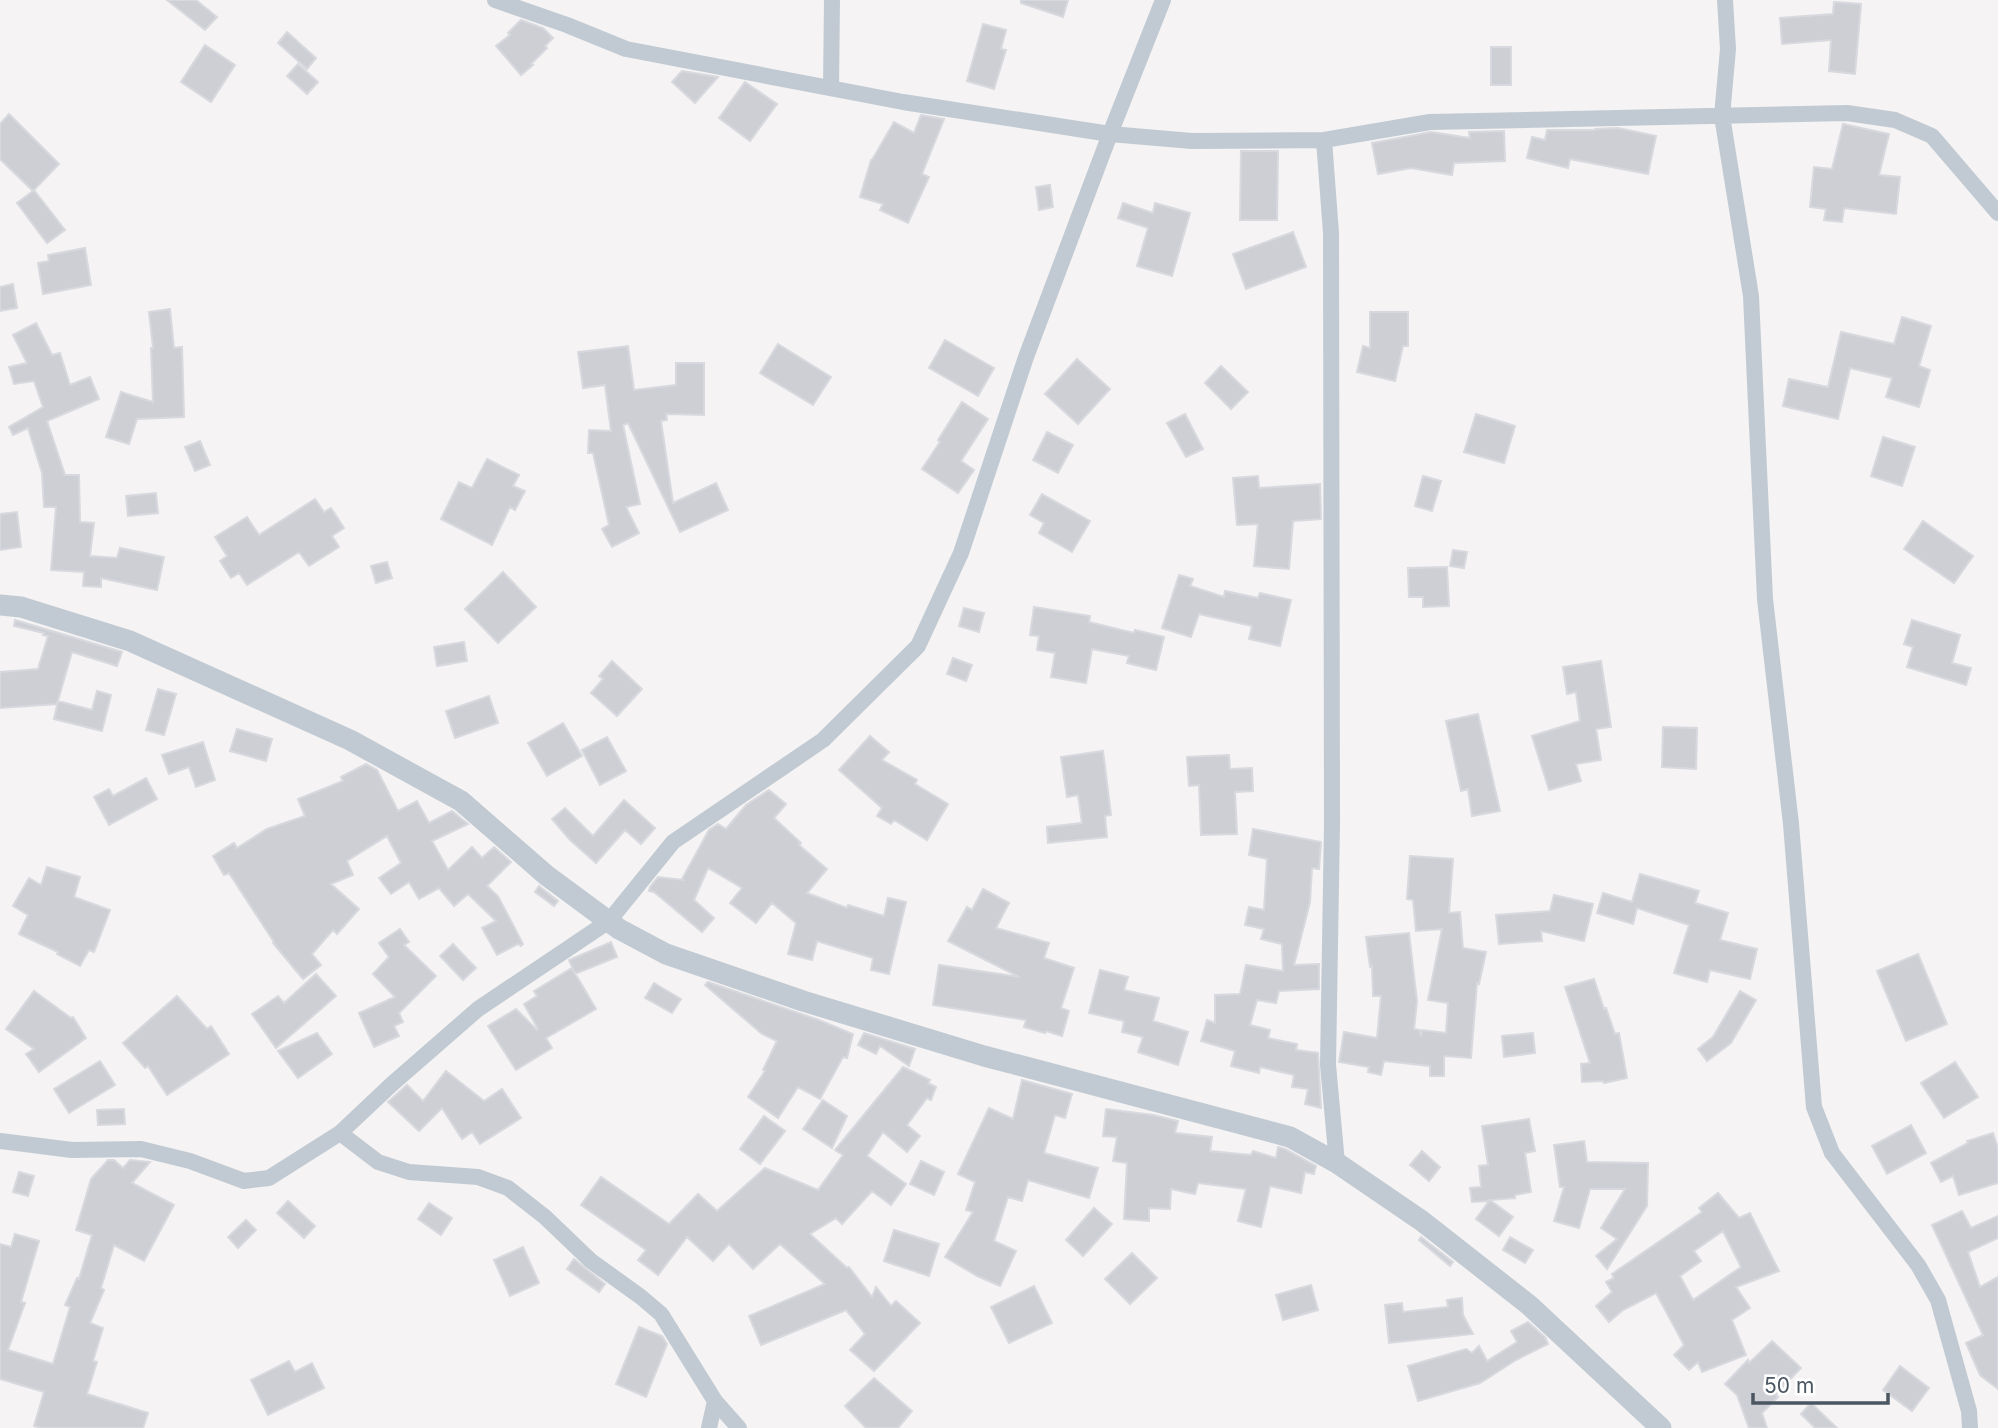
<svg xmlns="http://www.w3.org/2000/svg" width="1998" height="1428" viewBox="0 0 1998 1428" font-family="Inter,sans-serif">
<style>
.building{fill:#cdcfd5;stroke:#d7d9de;stroke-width:2;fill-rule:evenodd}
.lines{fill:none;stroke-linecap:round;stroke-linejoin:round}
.minor{stroke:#c1cad2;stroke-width:16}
.tertiary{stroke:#c1cad2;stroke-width:21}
</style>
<rect width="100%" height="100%" fill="#f5f3f3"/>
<path class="building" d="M167,0H196L217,17L205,30Z
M1021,0H1068L1063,17L1021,3Z
M1834,2L1861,4L1855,74L1829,71L1831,40L1782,44L1780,18L1833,14Z
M521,20L543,28L553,38L545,46L547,48L531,64L533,65L521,75L496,46L510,35L508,33Z
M983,24L1006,30L1001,49L1006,50L994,89L967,81Z
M287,32L316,58L307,69L278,43Z
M205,45L235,65L211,102L181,82Z
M1491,47H1511V85H1491Z
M298,64L318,82L307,94L287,76Z
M682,71L718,77L695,103L672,82Z
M745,82L777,104L750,141L719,118Z
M9,114L59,164L34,190L65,230L47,243L17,203L33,191L0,159V124Z
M921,115L944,119L922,174L929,177L908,223L880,210L883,204L860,197L871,160H872L894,122L914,133Z
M1843,124L1889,134L1879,175L1900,177L1896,214L1844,208L1842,222L1824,220L1826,209L1810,207L1814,167L1832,169Z
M1618,128L1656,136L1648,174L1570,159L1568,168L1527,158L1532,137L1545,140L1547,130H1595V129Z
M1504,131L1505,161L1454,163L1452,175L1411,168L1378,174L1372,143L1431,132L1470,138L1469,132Z
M1241,151H1278L1277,220H1240Z
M1050,185L1053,207L1039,210L1036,187Z
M1123,203L1153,213L1155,203L1190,213L1172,276L1137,266L1148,228L1118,218Z
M1293,232L1306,267L1246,289L1233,254Z
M85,248L91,285L43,294L38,263L49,261L48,255Z
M13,284L17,308L0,311V287Z
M170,309L174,348L182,347L184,417L137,419L129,444L106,437L121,392L153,402L151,348H153L149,312Z
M1370,312H1408V346H1403L1395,381L1357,372L1363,346L1370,348Z
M1902,317L1931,326L1919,366L1930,370L1919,407L1886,397L1892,378L1850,368L1838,419L1783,406L1789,379L1828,387L1841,332L1894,344Z
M36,323L52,355L60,353L70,385L90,377L99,399L47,421L65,475H79L80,522L94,523L90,556L117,558L120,548L164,557L157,590L101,578V587L83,586L84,572L51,570L56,507H44L42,473L28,428L13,435L9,427L43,407L34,381L14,384L9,367L27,363L13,335Z
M945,340L994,368L978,396L929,368Z
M778,344L831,377L813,405L760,373Z
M628,346L634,390L676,385V363H704V415L666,414L667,420L661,421L673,503L716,483L728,510L680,532L628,423L623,425L640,504L626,507L639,533L612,547L602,529L609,525L593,453H588L589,430L611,431L605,385L583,388L578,352Z
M1077,359L1110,389L1078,424L1045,394Z
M1221,366L1248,392L1231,409L1205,383Z
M962,402L988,419L961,461L974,470L958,493L922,469L940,442L938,440Z
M1185,414L1203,449L1186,457L1167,423Z
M1476,414L1515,426L1504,463L1464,452Z
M1047,432L1073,445L1058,473L1033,460Z
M1883,437L1915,447L1902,486L1871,476Z
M200,441L210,465L195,471L185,447Z
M487,459L519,475L513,486L525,491L515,510L510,507L492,545L441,519L459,482L472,488Z
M1258,476L1259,488L1320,484L1321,519L1293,521L1289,569L1254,566L1258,524L1237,525L1233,478Z
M1423,476L1441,481L1432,511L1415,506Z
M156,493L158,513L128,516L126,496Z
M1042,494L1090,521L1072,552L1039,533L1044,523L1030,515Z
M315,499L324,512L331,508L344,528L332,536L339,547L309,566L299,552L247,585L239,573L231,578L220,561L227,556L215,537L247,517L259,535Z
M17,512L21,547L0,550V514Z
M1923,521L1973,556L1954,583L1904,549Z
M1453,550L1467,552L1464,568L1450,566Z
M387,562L392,578L376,583L371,566Z
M1447,567L1449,606L1423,607V597H1409L1408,568Z
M503,572L536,607L498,643L465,609Z
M1179,575L1193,579L1190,586L1224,597L1225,591L1258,598L1260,593L1291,600L1280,646L1249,639L1252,626L1199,614L1191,637L1162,628Z
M1034,607L1090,616L1089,622L1134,633L1135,630L1164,637L1156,670L1127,663L1129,656L1092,649L1086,683L1051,677L1055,653L1037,650L1039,636L1030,635Z
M964,608L984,613L979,632L959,626Z
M15,620L122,652L117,666L72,652L57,704L0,708V672L38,669L48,636L43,635L44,633L14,626Z
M1912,620L1960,635L1952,663L1971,668L1966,685L1907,667L1913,647L1904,644Z
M464,642L467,661L437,666L434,647Z
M953,658L972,665L966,681L947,674Z
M612,661L642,689L617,716L591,693L603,679L599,676Z
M1601,661L1611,727L1596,729L1601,760L1576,764L1581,781L1549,790L1532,736L1580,721L1576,692L1567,694L1563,667Z
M158,689L176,694L164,735L146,730Z
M97,691L111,695L102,731L54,719L58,701L92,710Z
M489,696L498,723L455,738L446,711Z
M1478,714L1500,811L1472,816L1468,789L1461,791L1446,721Z
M563,723L582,756L547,776L528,743Z
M1663,727L1697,728L1696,769L1662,767Z
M237,729L272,739L266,761L230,751Z
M870,736L889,752L882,760L917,780L915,784L948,804L927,840L894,820L891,824L877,816L882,808L839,770Z
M607,737L626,771L600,785L582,750Z
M203,742L215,780L196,787L189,767L169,774L162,755Z
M1103,751L1111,815L1105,816L1107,837L1048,843L1047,827L1082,823L1078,795L1067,797L1061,757Z
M1229,755L1230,769L1252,768L1253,791L1235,792L1237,834L1201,835L1199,785L1189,786L1187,757Z
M366,764L377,770L398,811L417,801L429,823L452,811L468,824L432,841L448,870L472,847L482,858L494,847L511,862L487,886L498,896L523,944L521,946L518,944L497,955L482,928L496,921L468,894L454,906L439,888L419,899L409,882L391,894L379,878L401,863L387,836L347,861L353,875L331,884L359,909L337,934L333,930L312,954L321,965L303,979L273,943L274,942L229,873L224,875L213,856L234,843L237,848L267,829L305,816L298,799L343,781L341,777Z
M146,778L157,799L109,825L94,797L109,789L113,796Z
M769,790L786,804L774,818L801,843L799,845L827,869L807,893L847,908L848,905L884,916L888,898L906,902L889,974L871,970L873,958L817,941L812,960L788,954L796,923L772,903L756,923L730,903L742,888L708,868L694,900L714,918L702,932L654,892L649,891L650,887L658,877L683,880L682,879L709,830L718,824L726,829L746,805Z
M624,800L655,828L641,844L625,830L596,863L570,840L552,819L565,808L593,836Z
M1253,829L1321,842L1319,869L1312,868L1310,902L1294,965L1319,964V989L1279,991L1276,1003L1257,1000L1250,1025L1270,1030L1268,1038L1297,1044L1296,1050L1318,1053L1321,1108L1305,1104L1308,1089L1292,1087L1294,1075L1260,1067L1259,1073L1231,1066L1235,1051L1201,1041L1207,1020L1215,1023V995L1240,994L1246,965L1283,971L1282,944L1261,939L1264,929L1245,925L1249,907L1264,910L1267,859L1249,855Z
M1410,856L1453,859L1449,913L1460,912L1463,948L1486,952L1479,984L1477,983L1471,1058L1444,1056V1076H1430V1066L1384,1061L1381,1075L1368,1072L1369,1067L1339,1062L1344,1032L1377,1038L1381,996H1373L1372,966L1370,967L1366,937L1409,933L1417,1001L1414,1029L1420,1030L1421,1036L1422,1030L1446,1033L1448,1003L1428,1000L1442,929L1416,931L1413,900L1407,899Z
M47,867L80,877L74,897L110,910L94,952L89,950L80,966L57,954L58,952L19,934L28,915L13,906L29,878L41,885Z
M1640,874L1699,891L1695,903L1728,913L1720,940L1757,949L1750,979L1710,970L1707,982L1674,973L1689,925L1637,908L1633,924L1597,913L1603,893L1632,902Z
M539,886L558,901L554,906L535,892Z
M983,889L1009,903L996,928L1049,943L1044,958L1074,968L1061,1008L1069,1011L1062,1036L1046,1031L1045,1033L1024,1027L1026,1020L933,1005L939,965L1019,977L948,941L967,907L972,910Z
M1554,895L1593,904L1584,941L1541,931L1542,941L1499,944L1496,915L1550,911Z
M400,929L409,942L404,945L436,976L399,1013L403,1022L394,1026L399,1036L374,1047L359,1013L395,997L373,974L389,957L379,943Z
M611,942L617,957L575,974L569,960Z
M453,944L476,968L463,980L440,956Z
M1918,954L1947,1024L1906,1041L1877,971Z
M572,968L596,1009L546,1038L552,1048L516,1070L488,1026L516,1009L537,1030L538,1029L524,1004L537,996L534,991Z
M1100,970L1128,977L1124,990L1159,998L1153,1021L1188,1032L1178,1065L1138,1052L1143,1037L1122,1032L1124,1021L1089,1013Z
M316,974L336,996L276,1048L252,1014L278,996L284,1003Z
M1594,979L1604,1009L1606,1008L1615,1034L1619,1033L1627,1078L1604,1083L1603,1081L1582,1082L1581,1064L1590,1063L1565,987Z
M708,982L819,1020L853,1034L847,1058L843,1057L820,1099L798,1087L778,1118L748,1097L765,1071L763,1070L777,1041L762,1034L705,985Z
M654,983L681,999L672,1013L645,998Z
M34,991L71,1018L73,1017L86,1038L39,1072L26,1054L34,1049L6,1029Z
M1740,991L1756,1000L1731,1043L1707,1061L1698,1049L1713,1037Z
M177,996L207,1029L211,1026L229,1054L167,1095L148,1066L145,1068L123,1043Z
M317,1033L332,1054L298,1078L278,1051Z
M864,1033L915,1049L909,1066L880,1046L876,1054L858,1045Z
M1533,1033L1535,1053L1504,1057L1502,1036Z
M100,1061L115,1085L69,1113L54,1089Z
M1955,1062L1978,1097L1944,1118L1921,1083Z
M903,1067L930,1080L928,1083L936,1087L931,1100L927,1098L907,1125L920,1136L907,1152L883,1132L867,1156L906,1184L891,1205L872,1191L842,1224L836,1218L810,1234L847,1268L849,1267L872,1297L876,1287L891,1306L896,1301L920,1323L874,1371L850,1350L865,1334L846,1310L761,1345L749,1316L825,1284L780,1244L753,1269L729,1244L713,1261L687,1237L658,1275L638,1260L646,1250L581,1205L601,1177L669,1224L698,1194L717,1211L765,1168L818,1190L843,1155L835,1150Z
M446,1071L484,1101L502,1089L521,1118L480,1144L472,1132L462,1139L442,1108L419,1131L388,1102L407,1085L423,1101Z
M1022,1080L1072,1094L1065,1118L1055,1115L1044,1153L1098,1168L1089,1198L1028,1180L1022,1201L1008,1197L994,1241L1016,1251L1000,1286L977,1276L945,1257L973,1212L966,1210L975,1182L958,1174L989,1108L1013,1119Z
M823,1100L847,1116L832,1148L803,1129Z
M124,1109L125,1124L98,1125L97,1110Z
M1106,1109L1153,1115L1178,1121L1175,1133L1212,1137L1210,1151L1251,1155L1253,1151L1276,1158L1278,1147L1285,1149L1316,1166L1314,1174L1305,1172L1301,1193L1270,1186L1261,1227L1238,1221L1246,1189L1198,1183L1195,1194L1171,1189L1170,1209L1149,1208V1221L1124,1219L1127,1163L1113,1161L1117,1137L1103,1136Z
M764,1116L785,1131L760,1164L740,1149Z
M1529,1119L1535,1151L1525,1153L1531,1192L1515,1195V1198L1490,1200L1513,1217L1499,1236L1476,1219L1489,1201L1472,1202L1470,1188L1481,1187L1479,1166L1488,1165L1482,1126Z
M1911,1125L1926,1153L1887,1174L1872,1146Z
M1993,1133L1998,1148V1183L1959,1195L1953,1176L1941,1182L1931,1163L1968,1143L1967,1141Z
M1584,1141L1587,1162L1648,1163L1647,1206L1607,1269L1596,1256L1617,1239L1601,1228L1625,1189H1590L1579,1228L1554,1221L1564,1187H1560L1554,1145Z
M1422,1151L1440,1167L1429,1181L1410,1165Z
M108,1160H114L123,1168L130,1160L150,1162L132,1183L174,1205L144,1261L114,1245L101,1288L104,1290L90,1323L103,1328L93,1361L97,1362L87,1394L148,1413L143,1428H42L34,1426L44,1392L0,1379V1244L11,1247L15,1234L39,1241L21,1302L25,1303L8,1350L53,1364L70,1307L65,1305L77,1278L79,1279L92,1235L76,1230L91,1179Z
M921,1161L944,1172L934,1195L910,1184Z
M19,1172L34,1176L28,1196L13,1192Z
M1718,1193L1739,1218L1750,1213L1779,1271L1736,1287L1750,1308L1732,1320L1746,1355L1702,1372L1698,1362L1689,1370L1674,1355L1684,1345L1656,1293L1623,1310L1609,1322L1596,1306L1612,1292L1606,1282L1614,1278L1612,1274L1702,1212L1699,1208ZM1723,1231L1741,1267L1693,1300L1680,1276L1701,1261L1694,1251Z
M288,1201L315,1226L304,1238L277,1213Z
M429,1203L452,1218L441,1235L418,1219Z
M1094,1208L1112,1224L1083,1256L1066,1240Z
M1962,1211L1971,1228L1998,1216V1238L1968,1252L1980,1287L1998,1277V1389L1980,1375L1966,1343L1983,1335L1932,1225Z
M246,1220L256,1230L238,1248L228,1237Z
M894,1230L939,1244L929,1276L884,1261Z
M1421,1237L1453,1262L1450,1266L1419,1240Z
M1510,1237L1533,1250L1525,1263L1503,1250Z
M523,1247L539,1283L510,1296L494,1260Z
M1132,1253L1157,1278L1130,1304L1105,1279Z
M574,1259L605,1284L599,1292L567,1269Z
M1311,1285L1318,1310L1283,1320L1276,1295Z
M1034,1286L1052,1323L1009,1343L991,1307Z
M1462,1298L1463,1315L1473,1334L1389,1343L1385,1305L1402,1303L1403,1312L1448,1307L1447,1300Z
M1528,1322L1545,1337L1548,1344L1516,1360L1480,1383L1418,1401L1408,1366L1466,1349L1472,1353L1479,1346L1487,1361L1517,1342L1511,1331Z
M639,1327L662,1336L667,1344L646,1397L616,1384Z
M1772,1341L1801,1368L1776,1394L1778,1397L1762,1413L1767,1428H1749L1737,1395L1725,1384L1748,1360L1749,1363Z
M289,1361L295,1372L312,1363L324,1388L268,1415L251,1380Z
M1900,1366L1929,1388L1912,1411L1883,1390Z
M874,1378L912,1411L898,1428H866L845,1406Z
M1811,1403L1837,1428H1815L1801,1414Z"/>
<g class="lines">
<path class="minor" d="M495,0L567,25L626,49L903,102L1110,134L1192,141L1324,140L1430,122L1847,113L1895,120L1932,136L1998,213
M1725,0L1728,49L1722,116L1751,296L1765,599L1791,824L1814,1107L1832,1153L1918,1265L1938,1300L1969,1411L1970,1428
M831,88L832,0
M1324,140L1331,233L1332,824L1328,1065L1337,1163
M340,1133L378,1162L409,1172L478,1177L508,1188L545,1217L591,1261L641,1297L661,1314L715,1401L739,1428
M0,1141L72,1150L141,1149L190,1161L244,1181L269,1178L340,1133L392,1084L478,1009L609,921L673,842L823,740L918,646L961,553L1026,357L1110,134L1163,0
M709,1428L715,1401"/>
<path class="tertiary" d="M0,605L21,607L130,641L350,740L461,801L546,875L619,929L666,954L803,1001L984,1056L1290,1137L1337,1163L1422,1221L1529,1305L1661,1428"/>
</g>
<path d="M1753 1393v10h135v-10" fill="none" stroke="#4a5661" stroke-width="3.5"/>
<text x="1764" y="1393" font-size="21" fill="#4a5661" stroke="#ffffff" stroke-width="5" paint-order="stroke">50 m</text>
</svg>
